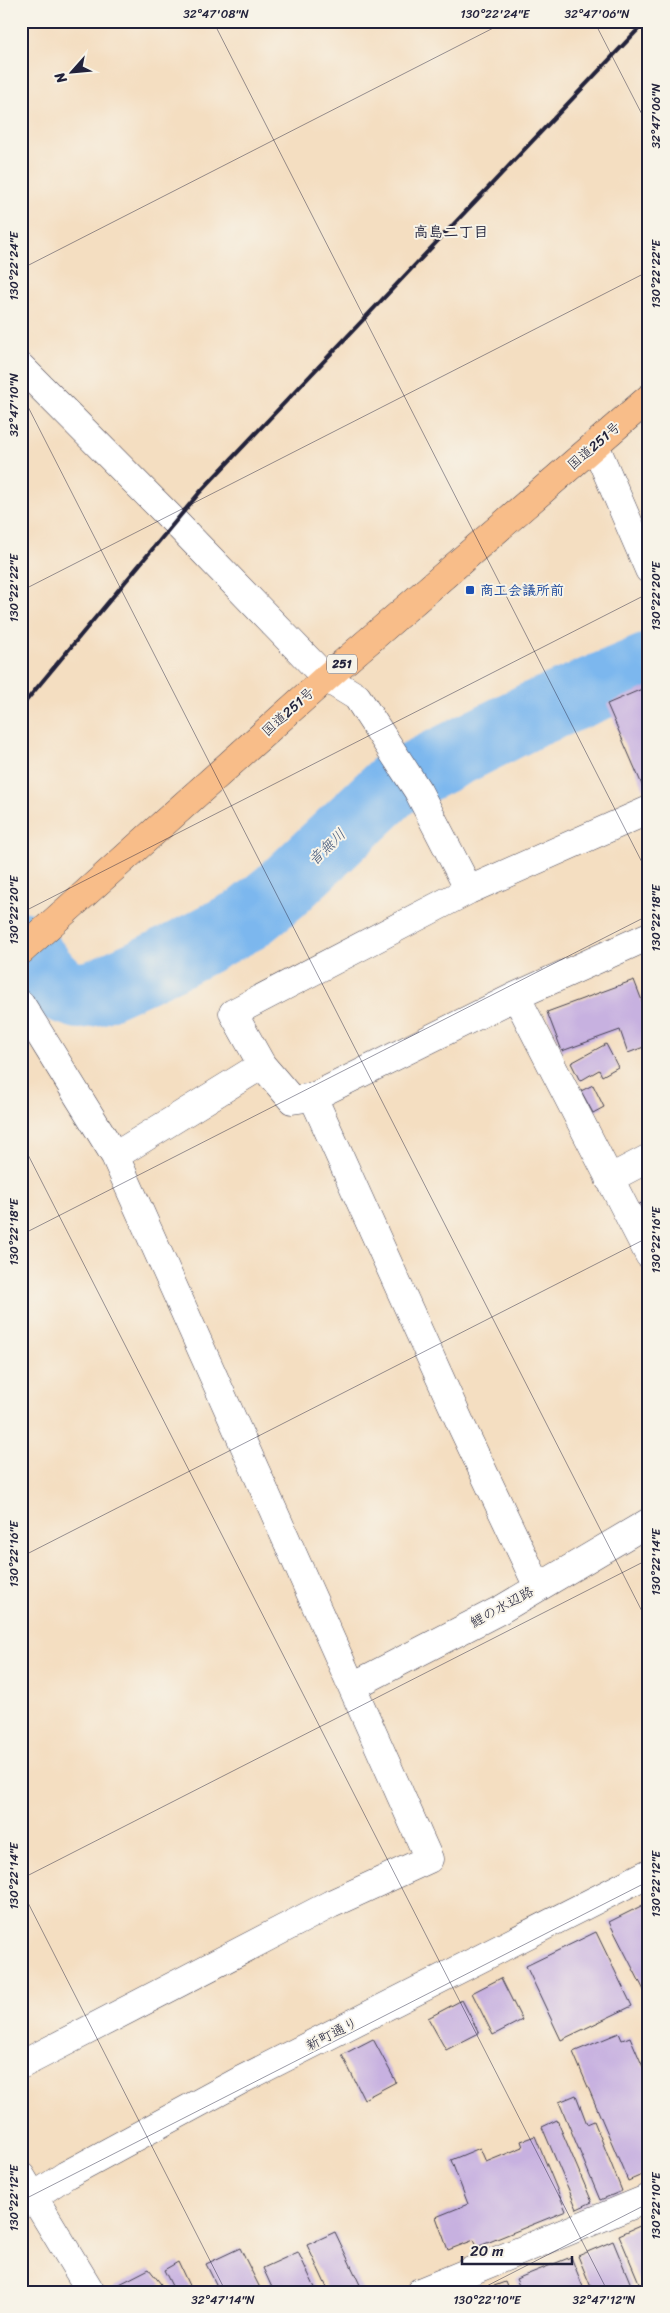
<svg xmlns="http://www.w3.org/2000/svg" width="670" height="2313" viewBox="0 0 670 2313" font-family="Sriracha,'Klee One',sans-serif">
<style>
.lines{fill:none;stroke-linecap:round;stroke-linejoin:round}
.river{stroke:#7cb7ee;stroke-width:66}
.building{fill:#c7b1e0}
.pedestrian-casing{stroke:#423e4f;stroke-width:29}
.minor-casing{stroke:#423e4f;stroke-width:29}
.tertiary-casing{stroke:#423e4f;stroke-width:29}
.trunk-casing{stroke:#423e4f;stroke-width:29}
.pedestrian{stroke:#fff;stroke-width:28}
.minor{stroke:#fff;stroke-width:28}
.tertiary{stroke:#fff;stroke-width:28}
.trunk{stroke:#f8bd89;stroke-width:28}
.rail{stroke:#22223b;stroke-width:4}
.ticks{fill:none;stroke:#22223b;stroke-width:1;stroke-opacity:0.45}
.transit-dot{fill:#1a4fb4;stroke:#f7f3e8;stroke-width:2}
.labels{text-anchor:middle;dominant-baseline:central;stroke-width:4;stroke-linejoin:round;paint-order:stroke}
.shield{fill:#f7f3e8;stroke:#62616f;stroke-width:1}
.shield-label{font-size:12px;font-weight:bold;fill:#22223b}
.street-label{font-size:14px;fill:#22223b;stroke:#f7f3e8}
.transit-label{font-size:14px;font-weight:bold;fill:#164399;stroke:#f7f3e8;text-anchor:start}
.neighbourhood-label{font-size:15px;font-weight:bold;fill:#22223b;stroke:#f7f3e8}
.water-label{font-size:15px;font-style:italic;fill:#42567a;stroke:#f7f3e8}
.neatline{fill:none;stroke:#22223b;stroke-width:2}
.ticks-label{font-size:12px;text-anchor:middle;fill:#22223b}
</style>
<rect width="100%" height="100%" fill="#f7f3e8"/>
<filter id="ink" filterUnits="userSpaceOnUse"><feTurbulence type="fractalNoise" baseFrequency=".02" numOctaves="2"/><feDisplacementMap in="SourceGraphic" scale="10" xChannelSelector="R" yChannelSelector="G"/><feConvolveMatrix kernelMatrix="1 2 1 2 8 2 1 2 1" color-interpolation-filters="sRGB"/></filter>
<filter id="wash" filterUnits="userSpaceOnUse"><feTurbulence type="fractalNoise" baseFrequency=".0096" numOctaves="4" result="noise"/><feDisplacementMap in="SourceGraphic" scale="20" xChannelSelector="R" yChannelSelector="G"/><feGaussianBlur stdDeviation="1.12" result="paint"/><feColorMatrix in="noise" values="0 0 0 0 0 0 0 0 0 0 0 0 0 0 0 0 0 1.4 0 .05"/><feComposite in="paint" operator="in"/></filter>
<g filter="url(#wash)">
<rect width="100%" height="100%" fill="#f4dec1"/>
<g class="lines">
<path class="river" d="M21,944L47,976L61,990L79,996L97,992L174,957L247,919L280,892L393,785L530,716L649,666"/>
</g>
<g id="blocks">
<path class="building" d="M649,686V793L646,794L607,704Z
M634,980L649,1019V1045L628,1053L620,1030L562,1051L547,1012Z
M606,1044L618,1067L602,1076L599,1070L580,1081L571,1063Z
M593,1085L604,1107L593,1113L581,1091Z
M649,1199V1229L636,1206Z
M649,1902V2000L609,1922Z
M596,1932L632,2006L561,2040L526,1966Z
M501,1978L522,2020L493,2035L472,1993Z
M462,2000L479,2033L446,2050L428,2018Z
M619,2033L622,2040L630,2037L643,2067L649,2065V2172L628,2181L573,2052Z
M373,2039L396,2082L364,2099L342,2055Z
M576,2095L587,2124L594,2121L622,2191L600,2200L559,2102Z
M557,2120L592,2202L577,2209L542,2127Z
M535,2136L566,2211L477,2247L474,2240L448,2250L436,2217L468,2204L451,2160L480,2148L486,2162L523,2147L521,2141Z
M649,2222V2292H643L619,2235Z
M335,2232L362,2289L356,2292H329L307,2245Z
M613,2241L634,2292H593L578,2256Z
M240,2248L262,2292H220L206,2264Z
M298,2252L317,2292H274L263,2268Z
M571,2257L585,2292H522L516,2279Z
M178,2262L192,2292H175L164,2270Z
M149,2269L161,2284L152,2292H112L110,2289Z
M505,2282L509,2292H478Z"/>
</g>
</g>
<g filter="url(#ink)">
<use href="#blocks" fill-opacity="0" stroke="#423e4f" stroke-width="1"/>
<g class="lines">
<g class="pedestrian-casing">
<path id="pedestrian" d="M420,2292L649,2198"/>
</g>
<g class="minor-casing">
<path id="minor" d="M21,367L174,521L326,678L357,697L418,791L469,890
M516,996L649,1255
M21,1004L115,1156L429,1859L331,1904L21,2065
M262,1065L233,1013L469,890L649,810
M313,1097L463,1429L538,1587
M115,1156L262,1065L292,1100L313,1097L516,996L649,936
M609,1179L649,1158
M353,1686L502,1609L649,1522
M21,2176L91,2292
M21,2205L66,2175L241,2080L649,1873"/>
</g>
<g class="tertiary-casing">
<path id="tertiary" d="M595,445L649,570"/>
</g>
<g class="trunk-casing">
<path id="trunk" d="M21,951L326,678L649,398"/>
</g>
<use href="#pedestrian" class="pedestrian"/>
<use href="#minor" class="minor"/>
<use href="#tertiary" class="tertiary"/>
<use href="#trunk" class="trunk"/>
<path class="rail" d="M21,707L200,492L646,21"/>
</g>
</g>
<path class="ticks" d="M213,21L649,876M594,21L649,128M21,269L507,21M21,393L649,1625M21,591L649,271M21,913L649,593M21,1141L608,2292M21,1235L649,915M21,1557L649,1237M21,1879L649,1559M21,1889L226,2292M21,2201L649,1881M475,2292L649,2203"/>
<rect class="transit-dot" x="465" y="585" width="10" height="10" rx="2.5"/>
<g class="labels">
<rect class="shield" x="327" y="654.5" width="30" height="19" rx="4"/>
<g class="shield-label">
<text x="342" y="664">251</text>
</g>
<g class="street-label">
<text transform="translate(594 446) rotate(-41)">国道251号</text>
<text transform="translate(288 712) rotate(-42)">国道251号</text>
<text transform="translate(502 1607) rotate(-29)">鯉の水辺路</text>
<text transform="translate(332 2034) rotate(-27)">新町通り</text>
</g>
<g class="transit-label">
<text x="480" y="590">商工会議所前</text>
</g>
<g class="neighbourhood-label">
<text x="451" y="232">高島二丁目</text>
</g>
<g class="water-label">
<text transform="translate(327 847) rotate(-44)">音無川</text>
</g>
</g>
<rect width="670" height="2313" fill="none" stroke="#f7f3e8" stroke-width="55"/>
<g transform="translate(72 72) rotate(243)" stroke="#f7f3e8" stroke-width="4" paint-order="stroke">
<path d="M0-4L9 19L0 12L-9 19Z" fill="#22223b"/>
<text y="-8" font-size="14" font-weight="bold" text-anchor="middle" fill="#22223b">N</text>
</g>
<path d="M462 2256v8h110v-8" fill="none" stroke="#22223b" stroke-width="2.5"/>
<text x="470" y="2256" font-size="15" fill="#22223b" stroke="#f7f3e8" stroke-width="4" paint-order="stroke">20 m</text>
<rect x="28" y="28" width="614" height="2258" class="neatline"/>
<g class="ticks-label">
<text x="216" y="18">32°47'08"N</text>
<text x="495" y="18">130°22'24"E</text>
<text x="597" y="18">32°47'06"N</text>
<text transform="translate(656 116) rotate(-90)" y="4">32°47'06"N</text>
<text transform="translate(14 266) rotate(-90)" y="4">130°22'24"E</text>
<text transform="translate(656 274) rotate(-90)" y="4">130°22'22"E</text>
<text transform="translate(14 405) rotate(-90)" y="4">32°47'10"N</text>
<text transform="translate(14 588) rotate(-90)" y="4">130°22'22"E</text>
<text transform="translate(656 596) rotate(-90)" y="4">130°22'20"E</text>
<text transform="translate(14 910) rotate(-90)" y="4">130°22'20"E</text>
<text transform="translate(656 918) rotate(-90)" y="4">130°22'18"E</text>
<text transform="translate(14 1232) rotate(-90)" y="4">130°22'18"E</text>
<text transform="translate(656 1240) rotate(-90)" y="4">130°22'16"E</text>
<text transform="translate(14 1554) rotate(-90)" y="4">130°22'16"E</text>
<text transform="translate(656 1562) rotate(-90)" y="4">130°22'14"E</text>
<text transform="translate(14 1876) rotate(-90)" y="4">130°22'14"E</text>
<text transform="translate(656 1884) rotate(-90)" y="4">130°22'12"E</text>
<text transform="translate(14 2198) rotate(-90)" y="4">130°22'12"E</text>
<text transform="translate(656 2206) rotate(-90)" y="4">130°22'10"E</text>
<text x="223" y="2304">32°47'14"N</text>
<text x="487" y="2304">130°22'10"E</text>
<text x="604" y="2304">32°47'12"N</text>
</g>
</svg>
